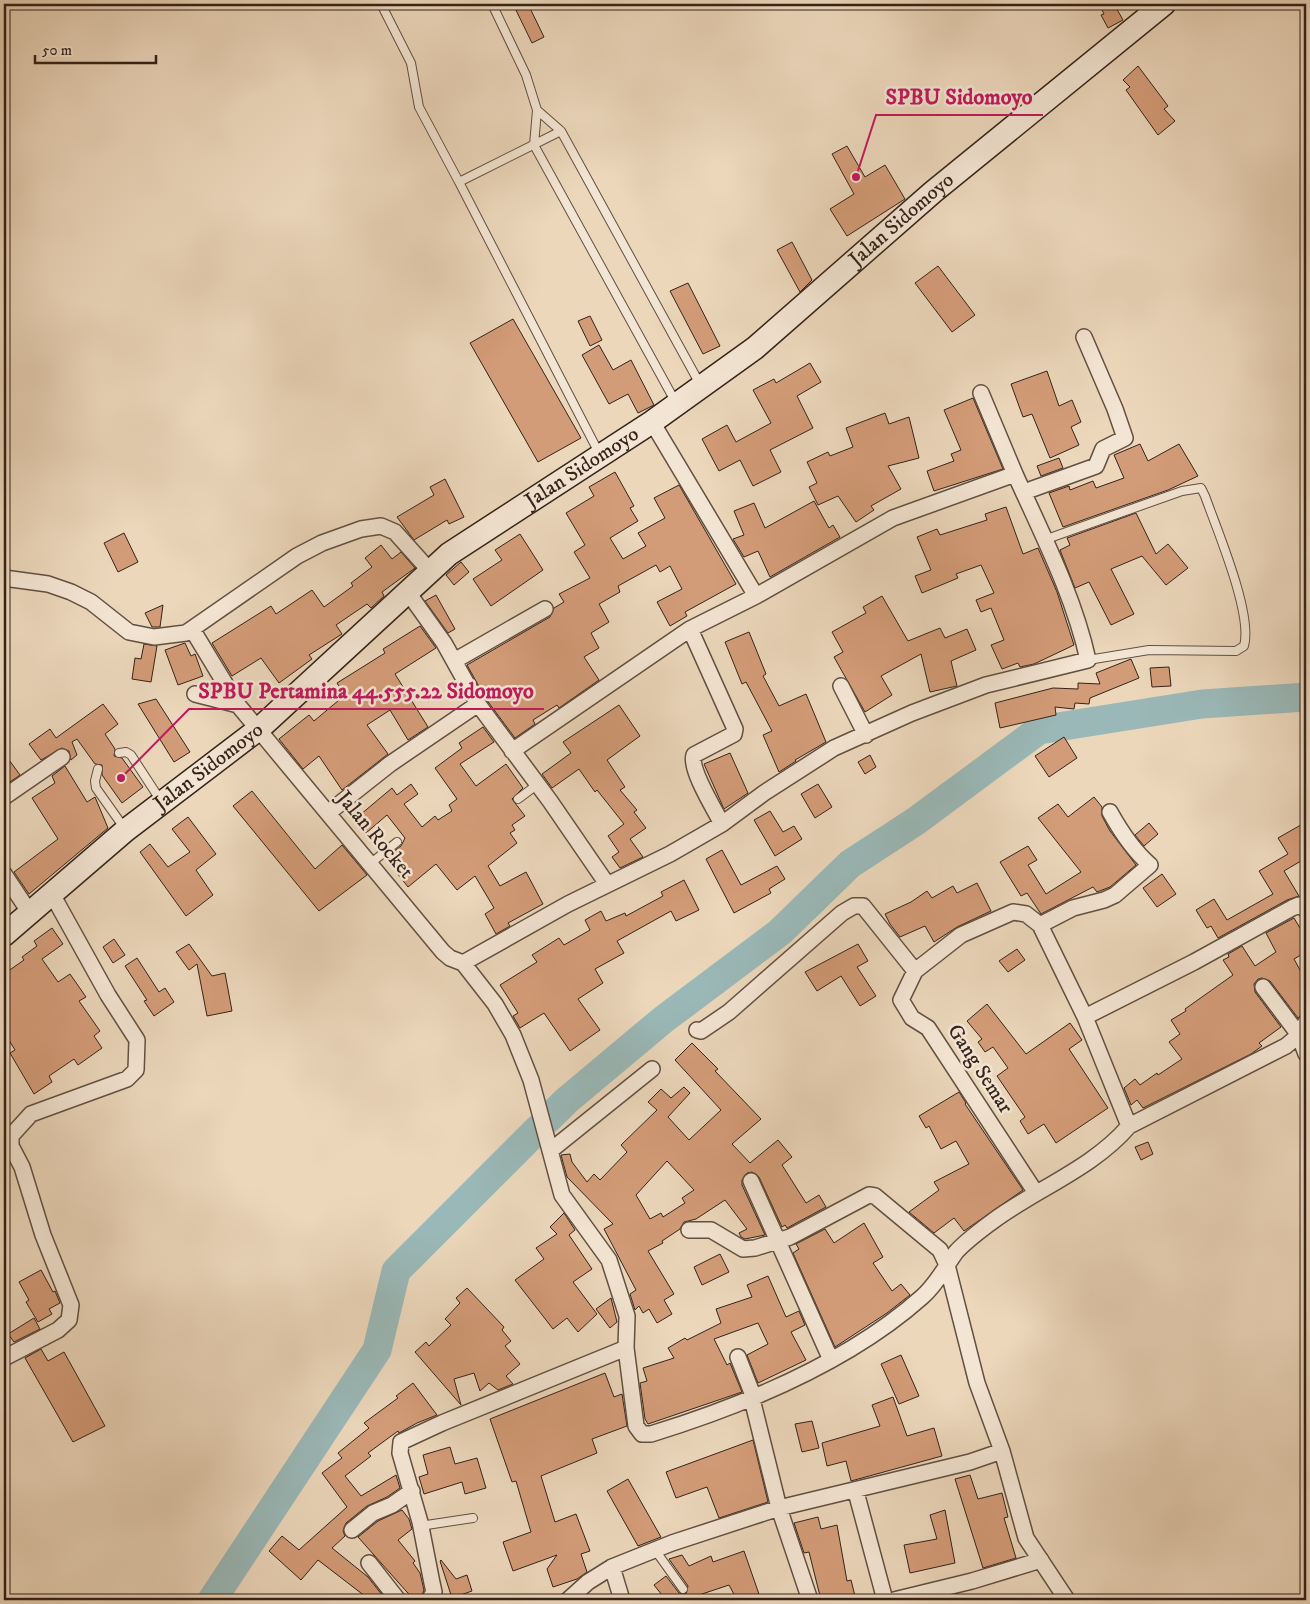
<svg xmlns="http://www.w3.org/2000/svg" width="1310" height="1604" viewBox="0 0 1310 1604" font-family="'IM FELL DW Pica',serif">
<style>
.lines{fill:none;stroke-linecap:round;stroke-linejoin:round}
.river{stroke:#9ab8b7;stroke-width:29}
.building{fill:#d39c78;stroke:#34231a;fill-rule:evenodd}
.lane-casing{stroke:#625042;stroke-width:10}
.street-casing{stroke:#625042;stroke-width:18}
.secondary-casing{stroke:#34231a;stroke-width:25}
.lane{stroke:#f3e5d3;stroke-width:8}
.street{stroke:#f3e5d3;stroke-width:15}
.secondary{stroke:#f3e5d3;stroke-width:22}
.labels{text-anchor:middle;dominant-baseline:central;stroke-width:5;stroke-linejoin:round;paint-order:stroke}
.street-label{font-size:21px;fill:#34231a;stroke:#f3e5d3}
.leader{fill:none;stroke:#c2185b;stroke-width:2}
.callout-dot{fill:#c2185b;stroke:#f3e5d3;stroke-width:2}
.callout-label{font-size:22px;text-anchor:middle;font-weight:bold;fill:#c2185b;stroke:#f3e5d3;stroke-width:5;stroke-linejoin:round;paint-order:stroke}
</style>
<rect width="100%" height="100%" fill="#ecd7bb"/>
<filter id="stains"><feTurbulence type="fractalNoise" baseFrequency=".004" numOctaves="4"/><feColorMatrix values="0 0 0 0 .2 0 0 0 0 .09 0 0 0 0 .02 0 0 0 .5 -.17"/></filter>
<radialGradient id="worn" r=".72"><stop offset=".6" stop-color="#630" stop-opacity="0"/><stop offset="1" stop-color="#630" stop-opacity=".3"/></radialGradient>
<g class="lines">
<path class="river" d="M548,1119L566,1101L664,1019L780,932L850,864L916,821L1039,730L1202,704L1306,697
M212,1600L377,1350L396,1271L538,1129"/>
</g>
<path class="building" d="M513,4H528L544,37L532,43Z
M1099,4H1114L1123,20L1108,28L1101,15L1104,14Z
M1138,66L1168,106L1164,109L1175,121L1158,135L1126,90L1130,87L1123,80Z
M847,146L865,177L885,165L905,199L847,236L830,209L854,194L832,154Z
M792,242L812,280L800,292L777,250Z
M938,266L975,315L952,332L915,283Z
M688,283L720,346L703,354L670,291Z
M590,316L602,340L590,346L578,321Z
M513,319L581,438L538,462L470,343Z
M599,345L613,370L631,360L654,405L638,413L628,394L609,404L582,355Z
M810,363L821,382L797,396L813,428L770,450L781,472L753,486L740,460L719,471L702,439L727,425L736,442L771,423L753,390L774,379L776,383Z
M1047,371L1059,406L1072,400L1081,422L1071,427L1079,445L1050,458L1032,414L1023,417L1011,384Z
M973,398L1003,469L934,491L927,471L954,461L951,454L961,450L944,410Z
M885,413L889,424L909,417L919,458L888,466L901,489L871,506L874,510L856,522L838,496L818,505L809,487L817,483L807,462L828,452L830,456L853,447L846,428Z
M1140,444L1148,461L1179,444L1198,476L1168,490L1063,527L1049,493L1069,486L1070,490L1093,481L1096,488L1124,478L1114,455Z
M1059,458L1063,468L1041,476L1037,466Z
M615,472L634,506L630,508L638,521L610,538L623,559L646,546L638,533L665,518L654,498L679,485L736,584L685,612L687,616L670,626L657,602L682,589L670,566L660,572L656,565L618,586L620,592L599,604L609,622L591,633L599,648L584,657L599,680L559,708L557,705L533,720L535,724L515,738L486,699L467,665L550,617L554,608L564,602L559,594L590,578L574,552L585,545L566,513L594,496L589,487Z
M445,479L464,517L449,524L447,520L414,540L397,517L434,495L430,487Z
M814,501L829,528L833,525L840,537L770,577L758,551L744,557L733,539L744,535L734,511L754,503L765,528Z
M1006,507L1023,554L1038,548L1057,592L1074,645L1034,664L1020,667L1018,663L1002,669L991,645L1004,640L991,608L981,612L976,600L994,593L981,565L956,574L958,578L922,593L915,576L931,570L917,537L937,529L940,535L987,520L985,514Z
M1136,513L1156,554L1168,544L1188,568L1166,585L1142,556L1111,569L1134,614L1111,625L1089,582L1075,588L1060,550L1070,545L1067,538Z
M124,533L138,562L118,572L104,543Z
M520,534L543,570L491,606L473,579L502,560L495,550Z
M381,545L392,559L401,552L415,568L382,592L384,596L371,608L367,604L336,625L342,634L309,655L312,659L279,683L261,658L232,676L212,643L271,606L276,614L312,590L324,607L353,586L351,583L372,567L365,558Z
M461,562L469,572L454,585L446,575Z
M436,595L455,629L448,633L425,601Z
M882,596L908,641L940,628L945,638L967,629L976,650L951,661L957,686L930,692L921,654L881,676L892,695L865,712L834,657L843,652L832,632L866,613L863,607Z
M163,605L160,627H152L145,613Z
M420,626L436,648L395,674L428,727L408,740L390,710L367,725L388,754L342,790L319,756L303,769L279,739L309,715L314,721L345,695L337,683L385,653L383,649Z
M749,632L766,674L763,676L779,706L806,694L826,742L795,760L796,761L779,772L763,735L772,731L746,682L742,684L725,642Z
M185,643L191,656L195,654L203,676L178,685L165,650Z
M144,644L157,646L151,682L132,679L135,658L141,659Z
M1131,659L1139,678L1090,698L1089,704L1075,703L1074,709L1055,707L1056,715L1000,728L995,703L1053,688L1078,689V683L1100,684L1096,673Z
M1169,667L1171,686L1152,687L1150,668Z
M156,699L190,752L174,762L138,704Z
M103,704L118,724L105,734L115,749L114,756L122,758L143,787L122,803L102,775V765L95,764L77,739L72,742L77,755L71,760L69,751L62,748L41,760L29,744L50,729L56,738Z
M619,705L640,736L607,760L625,787L620,790L637,810L634,812L646,828L630,839L643,857L620,868L612,857L619,852L608,836L624,824L597,790L595,792L579,769L552,788L542,774L571,753L563,742Z
M483,727L494,742L460,764L476,786L506,764L523,788L512,799L525,816L512,825L515,830L510,833L517,843L488,866L500,886L526,872L543,904L508,923L510,926L496,934L485,914L494,908L475,876L457,890L436,864L408,887L397,873L402,868L391,854L401,846L405,838L387,815L366,833L354,820L392,788L397,795L411,784L418,794L404,804L422,827L435,816L438,820L452,811L449,805L457,799L435,768L462,748L459,743Z
M1064,737L1077,758L1049,777L1035,756Z
M4,753L20,775L4,786Z
M730,753L748,793L724,809L704,764Z
M870,755L876,767L865,774L858,762Z
M65,766L87,802L95,797L108,828L29,894L14,872L58,839L32,798L55,783L52,776Z
M818,784L832,807L815,818L801,794Z
M252,791L315,869L342,845L367,875L319,911L233,806Z
M1094,797L1102,807V816L1110,831L1136,865L1110,887L1097,892L1093,887L1041,914L1027,893L1021,896L1000,862L1028,846L1037,860L1028,865L1046,894L1081,872L1038,818L1058,804L1068,817Z
M770,811L783,832L794,826L802,839L775,856L754,820Z
M188,817L216,854L196,870L213,895L186,916L140,852L150,844L168,867L190,852L172,829Z
M1306,822V858L1284,871L1299,896L1287,900L1218,938L1211,926L1207,928L1196,910L1214,899L1227,920L1273,894L1259,871L1288,854L1278,838Z
M1149,823L1158,834L1144,846L1135,835Z
M722,850L741,885L777,866L785,879L769,889L771,893L734,913L706,859Z
M1162,874L1176,894L1157,907L1143,888Z
M684,880L699,910L676,921L671,911L617,941L624,953L595,969L603,983L578,999L600,1030L570,1051L544,1013L520,1028L513,1016L518,1013L500,985L537,962L532,955L559,938L564,945L590,930L585,920L601,911L606,921L625,913L626,916L663,896L661,892Z
M977,883L991,911L957,927L934,942L925,926L900,937L890,924L885,914L911,902L927,891L932,898L953,886L957,893Z
M1294,918L1306,938V952L1294,959L1306,981V1013L1298,1018L1270,981L1262,978L1258,979L1254,984L1255,992L1281,1027L1259,1043L1262,1046L1251,1054L1143,1108L1137,1100L1131,1105L1124,1088L1135,1079L1140,1085L1157,1073L1158,1075L1182,1059L1169,1042L1180,1034L1171,1020L1186,1011L1185,1009L1233,975L1223,960L1229,957L1228,954L1242,946L1255,966L1276,952L1266,933Z
M52,928L63,944L42,959L58,982L70,974L86,997L79,1001L100,1031L94,1036L102,1048L78,1065L74,1059L49,1076L52,1082L34,1094L10,1053L15,1050L4,1032V974L24,960L22,957L37,946L34,941Z
M114,939L125,955L113,963L103,947Z
M189,944L212,976L225,973L232,1011L207,1016L197,964L189,970L176,952Z
M858,944L868,961L857,967L876,996L860,1006L841,976L817,991L805,972Z
M1017,949L1025,960L1008,972L999,961Z
M137,958L159,992L165,988L174,1002L154,1016L144,1001L147,1000L125,966Z
M987,1004L1026,1054L1070,1023L1082,1040L1069,1049L1108,1108L1056,1143L1044,1124L1028,1134L1020,1121L1025,1117L997,1076L1008,1068L993,1047L985,1052L978,1042L982,1039L967,1021Z
M692,1043L718,1069L715,1071L761,1119L732,1144L750,1163L778,1140L792,1157L782,1165L806,1203L819,1195L826,1207L787,1228L785,1225L782,1227L759,1177L752,1172L747,1173L742,1180V1185L765,1235L745,1239L741,1237L739,1233L747,1229L725,1200L696,1219L684,1222L680,1229L662,1241L663,1243L648,1251L674,1294L664,1300L672,1314L657,1323L649,1309L643,1313L639,1306L635,1310L630,1294L636,1290L604,1229L613,1224L567,1177L561,1155L570,1154L572,1162L587,1182L594,1174L600,1180L627,1152L621,1145L657,1110L648,1102L661,1089L671,1098L684,1087L690,1093L668,1117L689,1140L721,1110L675,1060ZM667,1161L694,1190L682,1198L685,1203L663,1217L661,1213L650,1219L636,1195Z
M959,1092L966,1103L965,1104L1023,1190L964,1231L954,1218L934,1233L909,1212L939,1190L934,1182L969,1164L956,1141L941,1149L929,1126L926,1128L919,1116Z
M1148,1142L1153,1154L1141,1160L1135,1147Z
M564,1213L575,1230L569,1235L592,1269L573,1282L597,1314L578,1332L567,1318L553,1329L515,1280L544,1259L536,1248L557,1234L550,1227Z
M864,1223L883,1257L873,1263L892,1291L901,1284L910,1295L887,1313L835,1347L793,1253L799,1249L796,1244L825,1229L834,1243Z
M720,1254L729,1272L702,1285L694,1267Z
M41,1270L53,1292L55,1291L60,1303L49,1309L52,1314L38,1322L26,1302L29,1300L19,1282Z
M768,1276L786,1317L799,1311L805,1325L791,1332L806,1360L758,1383L747,1355L768,1344L758,1323L714,1339L727,1365L730,1363L742,1392L648,1424L645,1419L640,1383L647,1381L643,1368L674,1358L668,1348L685,1338L687,1340L721,1323L716,1309L752,1297L747,1285Z
M467,1288L504,1327L502,1330L511,1341L505,1346L520,1364L506,1376L513,1384L498,1390L489,1383L480,1391L474,1373L454,1379L461,1405L415,1352L426,1342L429,1346L451,1325L445,1319L460,1303L456,1298Z
M611,1298L617,1322L610,1328L596,1309Z
M34,1318L40,1329L14,1342L8,1334Z
M41,1349L48,1361L64,1352L105,1426L73,1442L25,1358Z
M901,1355L919,1396L899,1404L881,1364Z
M605,1373L614,1397L622,1394L627,1426L592,1439L597,1453L541,1476L555,1522L576,1514L590,1551L581,1554L587,1572L577,1579L553,1587L547,1569L557,1555L513,1571L503,1542L531,1532L516,1481L512,1482L490,1419Z
M413,1383L437,1415L417,1423L399,1433L398,1431L368,1453L371,1456L345,1476L361,1496L396,1475L400,1488L387,1497L367,1506L346,1523L343,1531L345,1536L332,1548L368,1577L386,1600H370L318,1560L301,1580L269,1551L282,1536L299,1550L347,1507L322,1473L342,1458L338,1453L369,1428L364,1423L398,1398L396,1396Z
M893,1397L907,1436L934,1428L942,1456L851,1481L846,1461L827,1466L822,1443L880,1426L872,1405Z
M812,1421L819,1448L802,1452L795,1424Z
M753,1440L768,1502L719,1518L707,1487L676,1498L666,1472Z
M450,1447L455,1464L477,1458L486,1488L465,1494L462,1482L424,1494L419,1477L428,1474L423,1455Z
M970,1475L978,1499L1002,1493L1008,1517L1004,1518L1016,1558L983,1568L955,1479Z
M628,1479L661,1537L638,1546L607,1491Z
M402,1510L409,1519L412,1529L398,1540L415,1561L413,1563L420,1573L424,1590L420,1600H414L358,1537L378,1521Z
M945,1510L955,1563L910,1573L904,1545L937,1539L930,1515Z
M818,1517L821,1529L837,1525L847,1581L851,1580L856,1600H821L809,1552L804,1553L794,1523Z
M744,1551L761,1600H737L729,1585L684,1600H666L654,1585L666,1576L679,1593L686,1594L688,1586L669,1559L682,1555L689,1566L711,1556L713,1562Z
M441,1560L456,1579L467,1575L472,1591L452,1598L440,1561Z"/>
<g class="lines">
<g class="lane-casing">
<path id="lane" d="M381,4L411,63L419,107L459,182L561,131
M492,4L526,75L537,110L534,145L675,401
M537,110L561,131L701,386
M459,182L599,453
M1044,540L1182,491L1201,488L1205,496C1217,530 1253,614 1244,646L1236,651L1149,650L1088,660
M119,753L126,752L131,755L161,801
M98,769L95,781L96,788L125,829
M518,799L538,784
M371,863L397,842
M420,1526L473,1518
M655,1550L683,1589"/>
</g>
<g class="street-casing">
<path id="street" d="M981,393L1015,474
M652,422L756,596
M1024,492L1096,466L1103,449L1125,438L1115,409L1084,337
M4,578L48,584L71,592L91,602L129,632L154,637L186,633L297,556L322,543L361,529L381,526L395,532L430,571
M407,591L444,643L478,704L550,801L607,884
M192,629L238,705
M690,629L735,729L734,734L694,755C689,769 715,810 722,824
M454,661L545,609
M841,686L866,735
M195,694L238,705L443,952L450,958L463,963L495,1004L513,1035L531,1080L562,1195L609,1260L627,1316L626,1348L636,1426L642,1434H651C745,1405 848,1363 922,1297C937,1284 945,1267 956,1252C967,1240 981,1230 993,1221C1038,1188 1093,1168 1129,1126L1286,1046L1299,1035L1306,1022
M4,797L62,757
M328,813L390,764L478,704
M4,874L30,913
M463,963L568,904L670,854L722,824L764,793L834,748L912,713L986,685L1088,660C1074,596 1042,534 1015,474L893,518L756,596L690,629L512,751
M1263,987L1299,1035L1306,1054
M1085,1017L1040,925L1073,908L1104,900L1115,895L1150,865C1133,850 1121,832 1110,812
M697,1030L701,1031L729,1012L842,913L854,906H863L915,971
M1129,1126L1085,1017L1194,962L1292,908L1299,905L1306,910
M550,1151L652,1069
M751,1181L831,1360
M1036,1193L928,1028L912,1018L901,1000L915,971L961,935L1013,912L1026,914L1040,925
M689,1230H711L743,1249L755,1248L790,1237L869,1195L875,1196L940,1250L947,1265L977,1383L1002,1451L1026,1538L1067,1600
M738,1357L754,1398
M4,1358L58,1330L69,1320L71,1305L43,1235L22,1167L11,1146V1136L31,1114L127,1079L136,1070L137,1040L108,995L52,894
M856,1492L885,1600
M352,1530L373,1513L392,1505L412,1491
M369,1563L398,1600
M612,1567L622,1600
M429,1600L434,1592L432,1583L420,1522L400,1453L401,1442L442,1423L626,1348
M568,1600L588,1582L612,1567L672,1543L779,1508L752,1399
M810,1600L779,1508L970,1462L1002,1451
M894,1600L972,1581L1041,1560"/>
</g>
<g class="secondary-casing">
<g id="secondary">
<path id="s1" d="M4,935L126,830L260,728L449,554L652,422L755,348L933,192L1164,4"/>
</g>
</g>
<use href="#lane" class="lane"/>
<use href="#street" class="street"/>
<use href="#secondary" class="secondary"/>
</g>
<g class="labels">
<g class="street-label">
<text stroke="none"><textPath href="#s1" startOffset="1150">Jalan Sidomoyo</textPath></text>
<text stroke="none"><textPath href="#s1" startOffset="745">Jalan Sidomoyo</textPath></text>
<text stroke="none"><textPath href="#s1" startOffset="265">Jalan Sidomoyo</textPath></text>
<text transform="translate(375 835) rotate(50)">Jalan Rocket</text>
<text transform="translate(980 1069) rotate(57)">Gang Semar</text>
</g>
</g>
<path class="leader" d="M856 177L876 115H1043M121 778L189 709H544"/>
<g class="callout-dot">
<circle cx="856" cy="177" r="5"/>
<circle cx="121" cy="778" r="5"/>
</g>
<g class="callout-label">
<text x="959" y="104">SPBU Sidomoyo</text>
<text x="366" y="698">SPBU Pertamina 44.555.22 Sidomoyo</text>
</g>
<rect width="1310" height="1604" fill="none" stroke="#ecd7bb" stroke-width="20"/>
<rect x="5" y="5" width="1300" height="1594" fill="none" stroke="#34231a" stroke-width="2.5"/>
<rect x="10" y="10" width="1290" height="1584" fill="none" stroke="#34231a"/>
<path d="M35 55v8h121v-8" fill="none" stroke="#34231a" stroke-width="2.5"/>
<text x="42" y="55" font-size="15" fill="#34231a" stroke="#f3e5d3" stroke-width="4" paint-order="stroke">50 m</text>
<rect width="100%" height="100%" filter="url(#stains)"/>
<rect width="100%" height="100%" fill="url(#worn)"/>
</svg>
